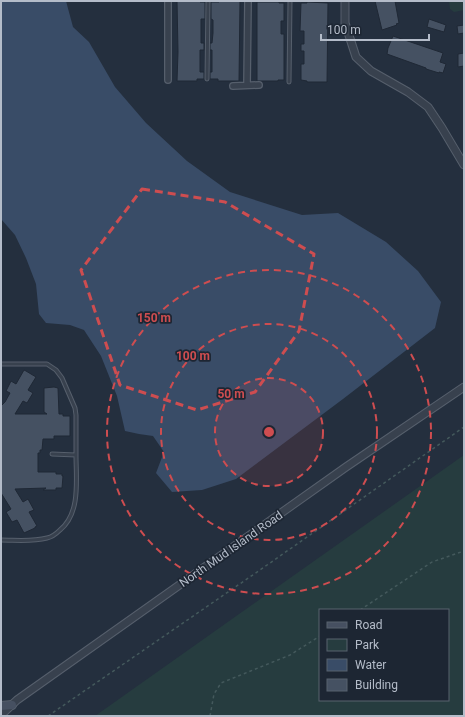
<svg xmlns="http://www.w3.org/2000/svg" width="465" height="717" viewBox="0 0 465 717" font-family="Roboto,sans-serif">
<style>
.green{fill:#263c3f;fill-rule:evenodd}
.water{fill:#394c67}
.building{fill:#455162;stroke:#1f2835}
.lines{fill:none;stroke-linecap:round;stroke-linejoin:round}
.service-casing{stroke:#565f6c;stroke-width:5}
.minor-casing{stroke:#565f6c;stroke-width:8}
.tertiary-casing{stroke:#565f6c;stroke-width:9}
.secondary-casing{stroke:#565f6c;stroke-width:10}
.path{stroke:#44595c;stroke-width:1.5;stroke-dasharray:3 3;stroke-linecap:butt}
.service{stroke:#38414e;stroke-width:3}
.minor{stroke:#38414e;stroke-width:5.5}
.tertiary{stroke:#38414e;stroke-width:7}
.secondary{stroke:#465061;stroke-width:8}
.marked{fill:none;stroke:#ce4d50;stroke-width:3;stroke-dasharray:8 5;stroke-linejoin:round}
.ring{fill:none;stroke:#ce4d50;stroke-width:2;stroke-dasharray:7 5}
.labels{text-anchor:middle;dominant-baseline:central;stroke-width:3.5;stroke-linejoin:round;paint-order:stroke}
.street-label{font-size:12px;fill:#b4bcc9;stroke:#1d2633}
.centre{fill:#ce4d50;stroke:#1d2633;stroke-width:2}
.ring-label{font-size:12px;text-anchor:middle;font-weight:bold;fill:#ce4d50;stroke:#1d2633;stroke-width:3.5;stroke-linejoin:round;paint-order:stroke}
</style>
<rect width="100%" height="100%" fill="#242f3e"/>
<path class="green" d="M449,1H464V10L454,12L450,9Z
M464,455V714L461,716H95ZM320,610H448V700H320Z"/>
<path class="water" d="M1,1H66L73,27L89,42L115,87L146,123L187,161L230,192L302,215L338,213L386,242L418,271L441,302L435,328L343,399L236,479L202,490L172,492L156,473L164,452L153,436L139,434L125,431L117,396L101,356L84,330L70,325L46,323L39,314L36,284L26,258L15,235L1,219Z"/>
<path class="building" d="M177,1H200V2H205V19H201V43H204V50H200V72H204V79H197V81H177L178,52Z
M219,1H240L239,81H218V79H210V72H212V50H210V43H212L213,33V20L211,19V2H219Z
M375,1H395L399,23L396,24L397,25L382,30Z
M257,2H279V3H284V21H281V34H284V80H278V81H257Z
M307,2L328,3L327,82H307V81L301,80V64H304V51H301V44H304V31H300L301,3H307Z
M429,19L446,25L444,32L427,27Z
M464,25V33L458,34L457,26Z
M393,36L443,53L440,62L446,64L443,73L439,72V73L426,69V68L387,54L388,48Z
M464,53V66L458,67V54Z
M24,370L26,371L36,377L28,390L33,393L27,403L23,401L15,414H47L44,412V388L54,387L58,388L59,414H63V416H70V436H54V439H43L42,450H40V453H38V472H56V474H62V476H63L62,488H56V490H43L46,488L15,489L23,502L28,499L34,510L29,512L37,526L35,527V528L24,533L17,520L12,522L6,512L11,509L1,493V406L5,402L10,393L6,391L11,381L16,384Z"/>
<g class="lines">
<g class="service-casing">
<path id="service" d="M207,79L208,1
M289,82L290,1
M1,364H47L56,370L62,378L75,408L76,415V455
M1,540C16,540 32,542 47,538C52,537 56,534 60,530C81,513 76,479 76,455L52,454"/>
</g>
<g class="minor-casing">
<path id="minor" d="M168,1V80
M247,85L248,1
M233,86L259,85"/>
</g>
<g class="tertiary-casing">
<path id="tertiary" d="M345,1V23L356,57L371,71L408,92L428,107L442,128L464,165
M1,715L17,700L346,467L464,387"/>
</g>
<g class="secondary-casing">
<path id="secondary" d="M1,706L12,705"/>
</g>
<path class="path" d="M360,610L432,562L464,551
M48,716L260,570L464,427
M210,716L214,694L221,683L290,655L320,636"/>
<use href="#service" class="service"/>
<use href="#minor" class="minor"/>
<use href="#tertiary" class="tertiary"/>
<use href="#secondary" class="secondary"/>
</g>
<path class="marked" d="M142,189L225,202L314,254L299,331L255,392L197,410L120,385L81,270Z"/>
<circle cx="269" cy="432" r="54" fill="#ce4d50" fill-opacity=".12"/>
<g class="ring">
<circle cx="269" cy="432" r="54"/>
<circle cx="269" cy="432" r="108"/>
<circle cx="269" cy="432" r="162"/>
</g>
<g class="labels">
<g class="street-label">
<text transform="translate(231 549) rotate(-35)">North Mud Island Road</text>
</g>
</g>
<circle cx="269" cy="432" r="6" class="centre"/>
<g class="ring-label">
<text x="154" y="322">150 m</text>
<text x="193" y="360">100 m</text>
<text x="231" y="398">50 m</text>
</g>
<rect width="465" height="717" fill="none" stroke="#b4bcc9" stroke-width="4"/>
<rect x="319" y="609" width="130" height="92" fill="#1d2633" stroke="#59626f"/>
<rect x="327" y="622" width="20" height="6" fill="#465061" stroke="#59626f"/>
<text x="355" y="629" font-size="12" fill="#b4bcc9">Road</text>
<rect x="327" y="639" width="20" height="12" fill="#263c3f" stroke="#59626f"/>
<text x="355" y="649" font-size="12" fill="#b4bcc9">Park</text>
<rect x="327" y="659" width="20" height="12" fill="#394c67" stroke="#59626f"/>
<text x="355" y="669" font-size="12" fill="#b4bcc9">Water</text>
<rect x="327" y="679" width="20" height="12" fill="#455162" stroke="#59626f"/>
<text x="355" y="689" font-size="12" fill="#b4bcc9">Building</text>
<path d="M321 34v6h108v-6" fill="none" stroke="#b4bcc9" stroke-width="2"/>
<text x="327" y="34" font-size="12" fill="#b4bcc9" stroke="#1d2633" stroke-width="3" paint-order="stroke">100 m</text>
</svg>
